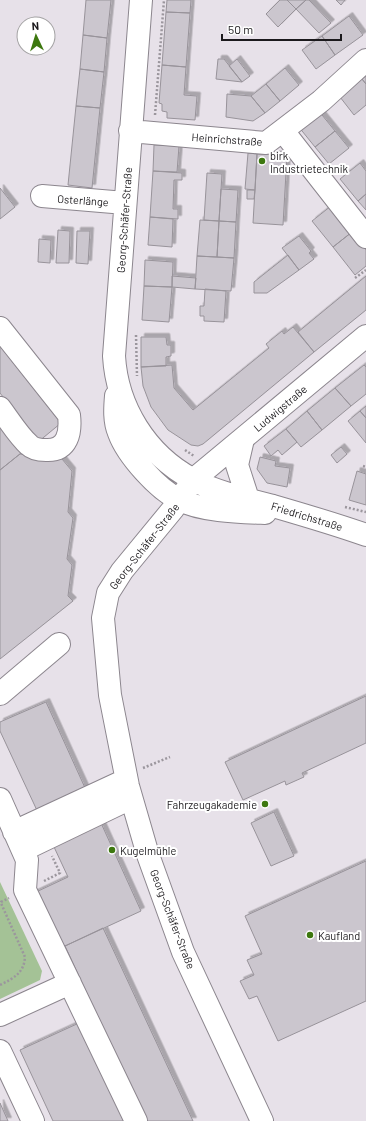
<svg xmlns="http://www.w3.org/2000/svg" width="366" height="1121" viewBox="0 0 366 1121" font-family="Barlow,sans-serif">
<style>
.green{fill:#a4c296}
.building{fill:#cbc6ce;stroke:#98939a;filter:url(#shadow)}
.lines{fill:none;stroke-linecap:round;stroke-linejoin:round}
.minor-casing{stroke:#8c868e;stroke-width:24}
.path{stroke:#9b969d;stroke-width:2.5;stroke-dasharray:2 2;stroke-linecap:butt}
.minor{stroke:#fff;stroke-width:22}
.poi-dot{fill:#3d780f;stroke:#fff;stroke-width:1.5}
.labels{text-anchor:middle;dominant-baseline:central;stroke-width:4;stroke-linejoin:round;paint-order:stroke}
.street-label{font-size:11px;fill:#1b191c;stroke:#fff}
.poi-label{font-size:11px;fill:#1b191c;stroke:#fff;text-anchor:start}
</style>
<defs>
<filter id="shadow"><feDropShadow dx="3.5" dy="-3.5" stdDeviation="0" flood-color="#0004"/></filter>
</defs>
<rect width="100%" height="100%" fill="#e7e1e9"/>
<path class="green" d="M0,882L42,971L40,980L0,999Z"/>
<path class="building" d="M86,0H111L107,38L83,35Z
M167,0H191L190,13L166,12Z
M280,0H287L296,9L278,27L266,14Z
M287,0H306L296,9Z
M306,0H309L331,23L319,33L296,9Z
M336,0H345L341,5Z
M166,12L190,13L186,67L162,65Z
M349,16L363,35L335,55L322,36Z
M83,35L107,38L104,72L80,69Z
M322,36L335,55L316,69L302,50Z
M218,59H224L242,82L216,79Z
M237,59L250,76L242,82L229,66Z
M162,65L186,67L184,95L197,96L195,120L167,118V112L162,111V104L159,103Z
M285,68L299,85L280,101L266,84Z
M80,69L104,72L100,108L76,106Z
M366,76V84L362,79Z
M362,79L366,84V105L354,115L340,97Z
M266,84L280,101L265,113L251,96Z
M227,94L251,96L265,113L253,121L226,117Z
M76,106L100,108L92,188L68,185Z
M318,110L335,131L315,147L298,126Z
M335,131L349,148L329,164L315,147Z
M154,145L179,146L177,172L153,171Z
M248,153L257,154L255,190L245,189Z
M257,154L287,155L283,225L253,223Z
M360,163L366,171V194L358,201L340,179Z
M153,171L182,173V180H174L173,209H178V219L150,217Z
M207,173L222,174L219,221L204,220Z
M0,188L15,207L0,219Z
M221,189L238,190L236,222L219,221Z
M247,190H255L254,199H247Z
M366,194V210L358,201Z
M331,206L352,232L333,247L312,221Z
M150,217L173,219L172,247L148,245Z
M200,220L219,221L217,257L197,256Z
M219,221L236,222L234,258L217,257Z
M58,230L70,231L69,263H56Z
M77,231H90L88,264L76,263Z
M352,232L366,250V266L355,275L333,247Z
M299,236L311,251L309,253L314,259L299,270L282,248Z
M39,239L51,240L50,263L38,262Z
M288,255L299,270L267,293H254V282Z
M197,256L234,258L231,291L195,289Z
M145,260L173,262L172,287L144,286Z
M172,276L196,278L195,289L172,287Z
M366,276V310L314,352L298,332Z
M144,286L172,287L169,322L142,320Z
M205,289L226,291L224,322L204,321V316H200V306H204Z
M293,327L314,352L203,444L198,446L191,445L168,430L151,407L143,386L141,367L172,365L174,388L193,410L269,348L266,344L282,331L284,334Z
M141,337H166L167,345H171V356L166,357V366L141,367Z
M0,346L61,423L38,442L0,393Z
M364,365L366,367V394L351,406L335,388Z
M335,388L351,406L322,430L307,411Z
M366,406V418L360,411Z
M307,411L322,430L301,447L286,429Z
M360,411L366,418V443L348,421Z
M0,417L26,449L0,470Z
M286,429L297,442L282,455L278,450L271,456L264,446Z
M341,447L347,454L337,463L331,455Z
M20,454L62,459L72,471L68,512L73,518L67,559L72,565L68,596L73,601L0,659V470Z
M260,457L276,461L275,466L290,468L287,487L267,483L257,469Z
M357,471L366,474V505L349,500Z
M366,696V743L302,773L304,777L286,785L285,781L243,800L225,762Z
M46,702L141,911L65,946L63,944L59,946L34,893L68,877L0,731V722Z
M274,812L294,856L271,866L251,823Z
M366,861V1001L278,1041L257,996L249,999L240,981L254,975L247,960L262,954L245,916Z
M103,928L193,1121H146L65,946Z
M79,1023L125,1121H53L20,1050Z
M0,1103L8,1121H0Z"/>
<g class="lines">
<g class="minor-casing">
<path id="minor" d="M141,0L114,356C117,407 146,454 192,479C212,491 249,500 273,506C304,515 335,524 366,535
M130,131L266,143L321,101L366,60
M283,131L366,237
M42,196L125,203
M0,328L69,415C71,432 68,451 46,450C41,450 33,449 29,445C18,435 9,420 0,408
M116,396C115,408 114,421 119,433C127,455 158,490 180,500C201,511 240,512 265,513
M243,439L237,465L248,499
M0,694L59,644
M0,799L27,860L25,890L136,1121
M14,832L126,780
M23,850L131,798
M0,1015L70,983
M0,1051L33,1121
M262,1121L183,952L148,855L128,786L110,695L103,618L108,593L122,571L173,509L193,480L366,336"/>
</g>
<path class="path" d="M155,115L164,0
M355,278L366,270
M136,335L137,376
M185,450L194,456
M363,466L366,467
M345,507L366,512
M143,768L170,757
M44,881L60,873L52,856
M1,902L9,898
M0,985C14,978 24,973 25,957L0,901"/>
<use href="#minor" class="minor"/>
</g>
<g class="poi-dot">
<circle cx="262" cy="161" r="4"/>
<circle cx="265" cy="804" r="4"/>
<circle cx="112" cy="850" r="4"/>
<circle cx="310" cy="935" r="4"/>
</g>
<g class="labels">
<g class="street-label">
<text transform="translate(227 139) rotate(4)">Heinrichstraße</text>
<text transform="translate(83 200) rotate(4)">Osterlänge</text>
<text transform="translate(124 220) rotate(-86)">Georg-Schäfer-Straße</text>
<text transform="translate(280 408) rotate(-40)">Ludwigstraße</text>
<text transform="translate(307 516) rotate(17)">Friedrichstraße</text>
<text transform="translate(144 546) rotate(-52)">Georg-Schäfer-Straße</text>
<text transform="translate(173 919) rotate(69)">Georg-Schäfer-Straße</text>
</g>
<g class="poi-label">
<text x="270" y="155">birk<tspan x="270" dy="13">Industrietechnik</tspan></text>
<text x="257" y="804" text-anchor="end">Fahrzeugakademie</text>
<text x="120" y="850">Kugelmühle</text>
<text x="318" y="935">Kaufland</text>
</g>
</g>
<g transform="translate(36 36) rotate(356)"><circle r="19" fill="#ffffff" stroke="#a4a3a4"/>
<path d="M0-3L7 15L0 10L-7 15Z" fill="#3d780f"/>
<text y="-6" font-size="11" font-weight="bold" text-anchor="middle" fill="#1b191c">N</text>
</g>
<path d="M222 34v6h119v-6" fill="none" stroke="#1b191c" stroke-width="2"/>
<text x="228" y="34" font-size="12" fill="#1b191c" stroke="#ffffff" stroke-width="3" paint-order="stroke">50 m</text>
</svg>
